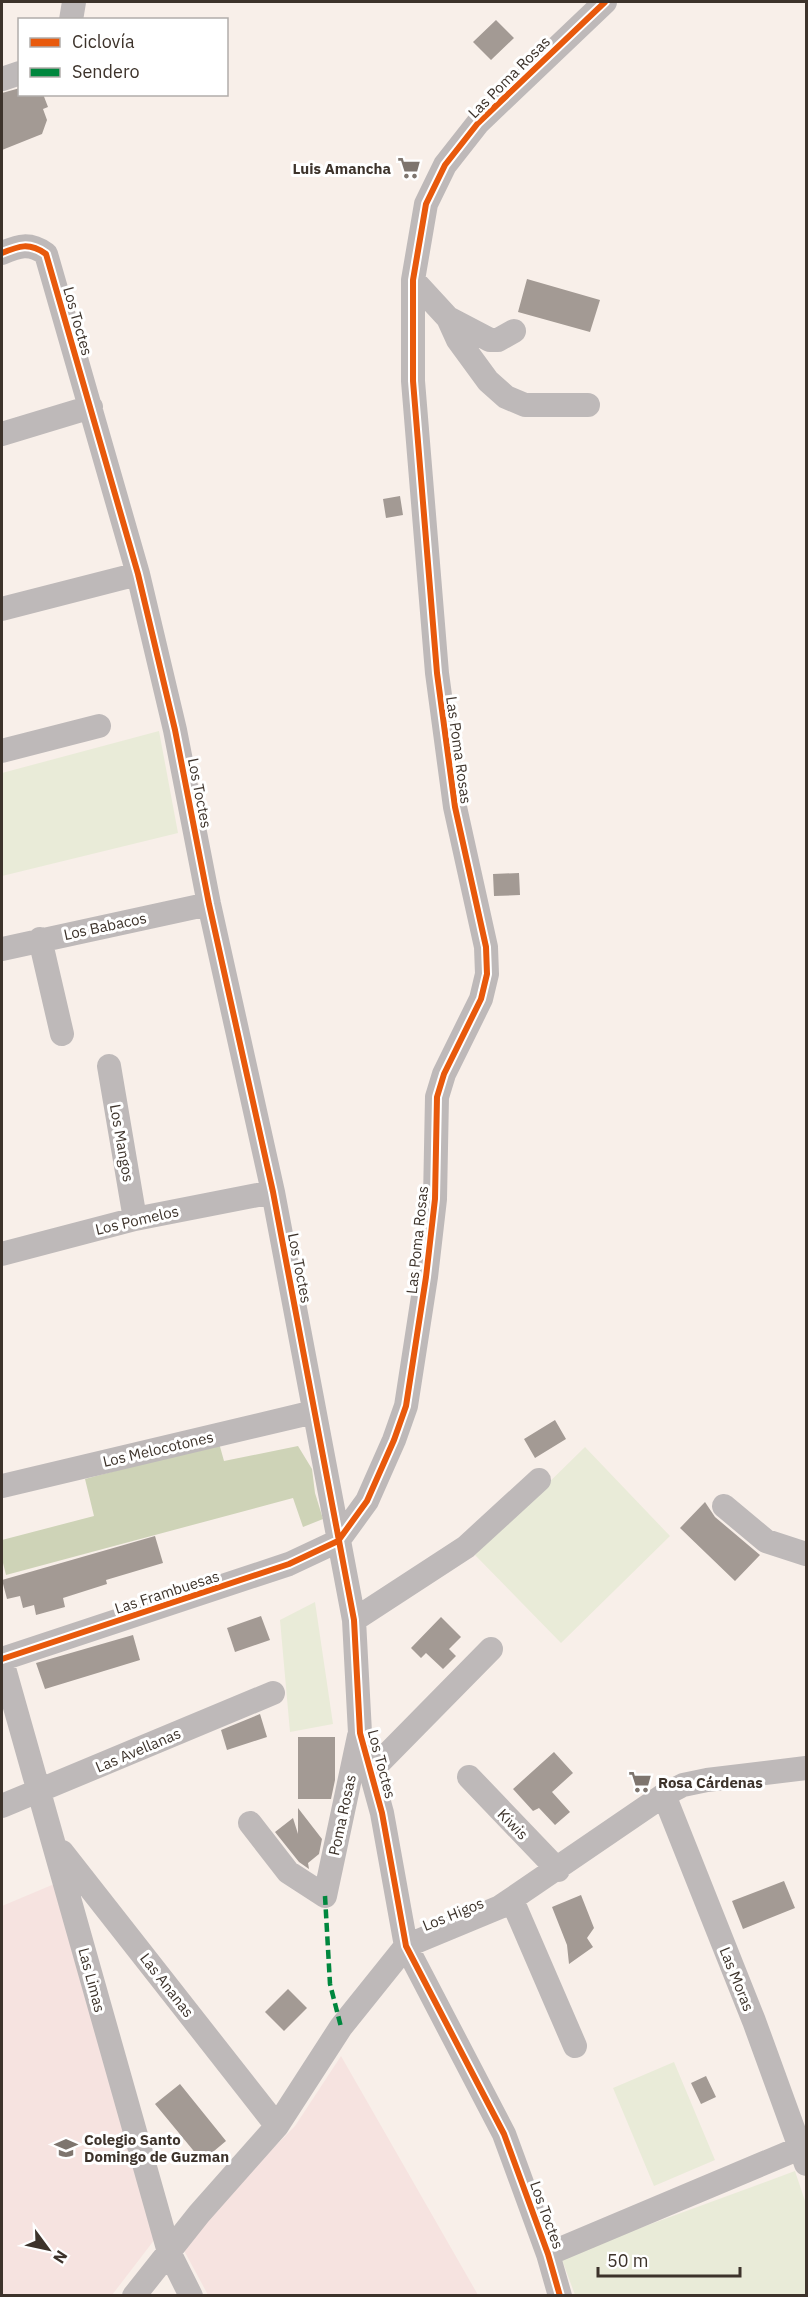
<svg xmlns="http://www.w3.org/2000/svg" width="808" height="2297" viewBox="0 0 808 2297" font-family="'IBM Plex Sans',sans-serif">
<style>
.education{fill:#f6e3e0}
.green{fill:#e9ebd8}
.forest{fill:#ced3b7}
.building{fill:#a39a94}
.lines{fill:none;stroke-linecap:round;stroke-linejoin:round}
.minor{stroke:#beb9b9;stroke-width:24}
.quiet{stroke:#00873e;stroke-width:4.5;stroke-dasharray:9 4.5;stroke-linecap:butt}
.cycleway-casing{stroke:#fff;stroke-width:10}
.cycleway{stroke:#e8590c;stroke-width:6}
.labels{text-anchor:middle;dominant-baseline:central;stroke-width:6;stroke-linejoin:round;paint-order:stroke}
.street-label{font-size:15px;fill:#3d332b;stroke:#fff}
.poi-label{font-size:15px;font-weight:bold;fill:#3d332b;stroke:#fff;text-anchor:start}
</style>
<rect width="100%" height="100%" fill="#f8efe9"/>
<path class="education" d="M59,1882L155,2239L112,2295L2,2296V1906Z
M341,2056L478,2295H208L180,2243L295,2126Z"/>
<path class="green" d="M159,731L178,833L2,876V773Z
M585,1447L670,1536L561,1643L475,1555Z
M315,1602L333,1724L290,1732L280,1620Z
M674,2062L715,2160L654,2186L613,2088Z
M795,2171L806,2204V2295H575L561,2257Z"/>
<path class="forest" d="M219,1443L224,1461L298,1446L312,1469L315,1493L323,1519L303,1527L293,1498L6,1575L2,1559V1540L94,1516L85,1479Z"/>
<path class="building" d="M496,20L514,38L491,60L473,42Z
M20,88V94H43L48,107L43,109L47,120L42,134L2,150V93Z
M527,279L600,300L590,332L518,312Z
M400,496L403,515L386,518L383,499Z
M519,873L520,895L494,896L493,874Z
M555,1420L566,1439L535,1458L524,1439Z
M705,1502L715,1517L760,1555L735,1581L680,1528Z
M155,1536L163,1563L106,1580L107,1584L63,1598L65,1607L36,1615L34,1605L23,1608L20,1596L7,1599L2,1580Z
M261,1616L270,1640L235,1652L227,1628Z
M441,1617L461,1637L449,1649L456,1656L443,1669L426,1653L421,1658L411,1648Z
M133,1635L140,1660L45,1689L36,1663Z
M260,1714L267,1737L227,1750L221,1730Z
M298,1737H335V1780L331,1799H298Z
M554,1752L573,1773L552,1792L570,1812L555,1825L539,1808L533,1811L513,1789Z
M298,1808L322,1839L319,1854L308,1863L309,1869L299,1862L275,1832L293,1818L298,1834Z
M784,1881L795,1908L743,1929L732,1901Z
M581,1895L594,1928L587,1938L593,1947L569,1964L567,1945L552,1907Z
M288,1989L307,2008L284,2031L265,2012Z
M706,2076L716,2097L701,2104L691,2083Z
M180,2084L226,2141L202,2161L155,2104Z"/>
<g class="lines">
<path class="minor" d="M71,20L74,2
M2,79L20,73
M2,253C19,246 29,242 46,254L138,574L175,730L209,904L273,1192L354,1620L360,1733L382,1813L406,1946L504,2134L548,2254L560,2296
M413,280L448,318L458,340L488,381L506,397L525,405H588
M448,318L490,340H498L514,331
M2,434L91,407
M2,609L138,574
M2,751L99,726
M40,939L62,1034
M2,949L209,904
M109,1066L135,1219
M2,1254L135,1219L273,1192
M2,1486L314,1412
M724,1506L766,1541L806,1554
M354,1620L466,1547L539,1480
M2,1659L289,1564L338,1541L367,1501L394,1440L406,1406L426,1277L435,1199L437,1097L444,1074L481,999L487,974L486,947L455,807L437,673L413,381V280L426,204L445,165L478,123L605,2
M2,1661L169,2252L191,2296
M370,1772L491,1649
M469,1777L558,1870
M664,1795L754,2021L806,2164
M2,1806L273,1693
M250,1823L288,1872L325,1896L359,1736
M62,1852L277,2126
M512,1900L575,2046
M548,2254L800,2148
M134,2296L199,2214L277,2126L341,2027L406,1946L500,1907L664,1795L683,1785L707,1780L806,1768"/>
<path class="quiet" d="M325,1896L330,1984L341,2027"/>
<g class="cycleway-casing">
<path id="cycleway" d="M2,253C19,246 29,242 46,254L138,574L175,730L209,904L273,1192L354,1620L360,1733L382,1813L406,1946L504,2134L548,2254L560,2296
M2,1659L289,1564L338,1541L367,1501L394,1440L406,1406L426,1277L435,1199L437,1097L444,1074L481,999L487,974L486,947L455,807L437,673L413,381V280L426,204L445,165L478,123L605,2"/>
</g>
<use href="#cycleway" class="cycleway"/>
</g>
<defs>
<g id="supermarket-bare" transform="scale(1.8)"><path d="M-6-5.5h2.5l.6 2H6L4.5 2H-2.5L-4.4-4H-6ZM-1.5 3.2a1.3 1.3 0 1 0 .1 0ZM3 3.2a1.3 1.3 0 1 0 .1 0Z" fill="#7e756e" stroke="#fff" stroke-width="2.5" paint-order="stroke"/></g>
<g id="university-bare" transform="scale(1.8)"><path d="M0-5L7-2L0 1L-7-2ZM-4 1L0 2.5L4 1V4Q0 6-4 4Z" fill="#7e756e" stroke="#fff" stroke-width="2.5" paint-order="stroke"/></g>
</defs>
<g fill-rule="evenodd">
<use href="#supermarket-bare" x="409" y="168"/>
<use href="#supermarket-bare" x="640" y="1782"/>
<use href="#university-bare" x="66" y="2148"/>
</g>
<g class="labels">
<g class="street-label">
<text transform="translate(509 77) rotate(-45)">Las Poma Rosas</text>
<text transform="translate(78 321) rotate(74)">Los Toctes</text>
<text transform="translate(459 750) rotate(82)">Las Poma Rosas</text>
<text transform="translate(200 793) rotate(79)">Los Toctes</text>
<text transform="translate(105 926) rotate(-12)">Los Babacos</text>
<text transform="translate(122 1143) rotate(80)">Los Mangos</text>
<text transform="translate(137 1220) rotate(-13)">Los Pomelos</text>
<text transform="translate(417 1240) rotate(-84)">Las Poma Rosas</text>
<text transform="translate(300 1268) rotate(79)">Los Toctes</text>
<text transform="translate(158 1449) rotate(-13)">Los Melocotones</text>
<text transform="translate(167 1592) rotate(-18)">Las Frambuesas</text>
<text transform="translate(138 1750) rotate(-23)">Las Avellanas</text>
<text transform="translate(382 1764) rotate(75)">Los Toctes</text>
<text transform="translate(342 1815) rotate(-78)">Poma Rosas</text>
<text transform="translate(513 1824) rotate(46)">Kiwis</text>
<text transform="translate(453 1914) rotate(-22)">Los Higos</text>
<text transform="translate(737 1979) rotate(68)">Las Moras</text>
<text transform="translate(92 1980) rotate(75)">Las Limas</text>
<text transform="translate(167 1985) rotate(52)">Las Ananas</text>
<text transform="translate(547 2215) rotate(70)">Los Toctes</text>
</g>
<g class="poi-label">
<text x="391" y="168" text-anchor="end">Luis Amancha</text>
<text x="658" y="1782">Rosa Cárdenas</text>
<text x="84" y="2139">Colegio Santo<tspan x="84" dy="17">Domingo de Guzman</tspan></text>
</g>
</g>
<rect width="808" height="2297" fill="none" stroke="#3d332b" stroke-width="6"/>
<rect x="18" y="18" width="210" height="78" fill="#ffffff" stroke="#b1adaa" stroke-width="1.5"/>
<rect x="30" y="38" width="30" height="9" fill="#e8590c" stroke="#b1adaa" stroke-width="1.5"/>
<text x="72" y="48" font-size="18" fill="#3d332b">Ciclovía</text>
<rect x="30" y="68" width="30" height="9" fill="#00873e" stroke="#b1adaa" stroke-width="1.5"/>
<text x="72" y="78" font-size="18" fill="#3d332b">Sendero</text>
<g transform="translate(48 2249) rotate(123)" stroke="#ffffff" stroke-width="4.5" paint-order="stroke">
<path d="M0-4.5L10 22L0 15L-10 22Z" fill="#3d332b"/>
<text y="-9" font-size="16" font-weight="bold" text-anchor="middle" fill="#3d332b">N</text>
</g>
<path d="M598 2267v9h142v-9" fill="none" stroke="#3d332b" stroke-width="3"/>
<text x="607" y="2267" font-size="18" fill="#3d332b" stroke="#ffffff" stroke-width="4.5" paint-order="stroke">50 m</text>
</svg>
